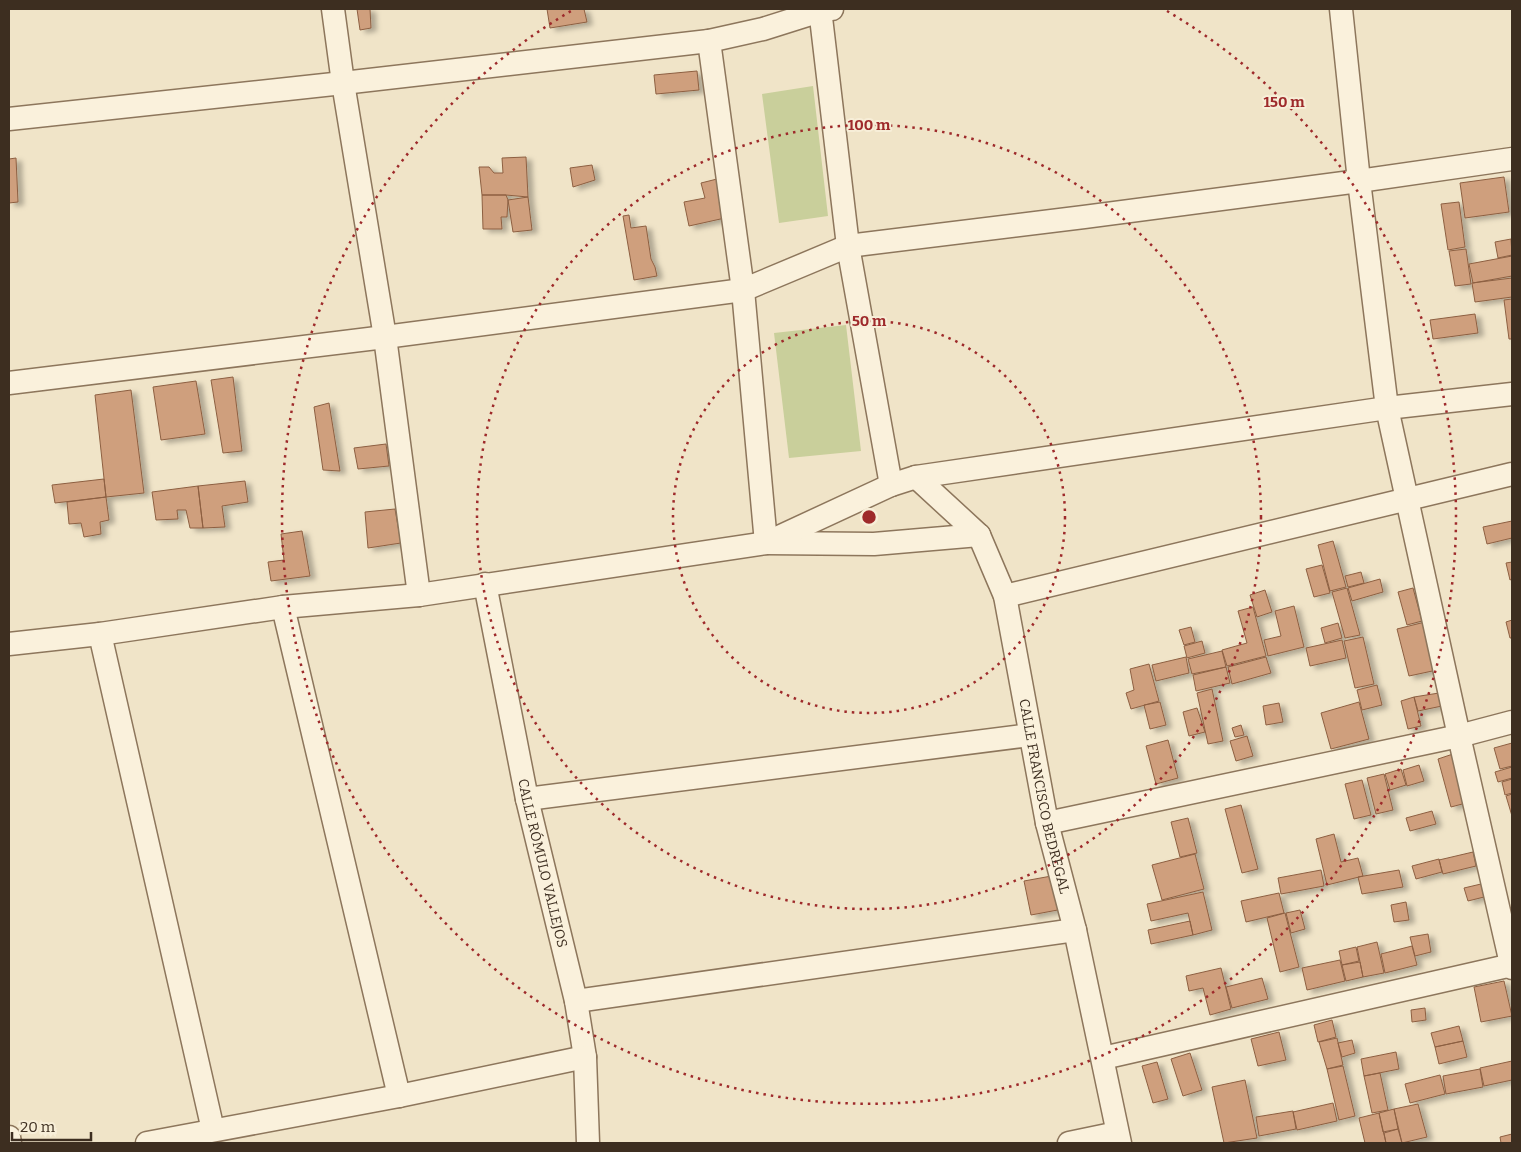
<svg xmlns="http://www.w3.org/2000/svg" width="1521" height="1152" viewBox="0 0 1521 1152" font-family="Bitter,serif">
<style>
.green{fill:#c9cf9b}
.building{fill:#cf9f7d;stroke:#8d5f41;filter:url(#shadow)}
.lines{fill:none;stroke-linecap:round;stroke-linejoin:round}
.street-casing{stroke:#8d765c;stroke-width:25}
.street{stroke:#faf1dc;stroke-width:22}
.ring{fill:none;stroke:#9e2a2b;stroke-width:2.5;stroke-dasharray:2.5 5}
.labels{text-anchor:middle;dominant-baseline:central;stroke-width:4;stroke-linejoin:round;paint-order:stroke}
.street-label{font-size:14px;fill:#3d2e20;stroke:#f7eed8}
.centre{fill:#9e2a2b;stroke:#f7eed8;stroke-width:2.5}
.ring-label{font-size:15px;text-anchor:middle;font-weight:bold;fill:#9e2a2b;stroke:#f7eed8;stroke-width:4;stroke-linejoin:round;paint-order:stroke}
</style>
<defs>
<filter id="shadow"><feDropShadow dx="5.5" dy="3" stdDeviation="2.5" flood-color="#0004"/></filter>
</defs>
<rect width="100%" height="100%" fill="#f0e4c8"/>
<path class="green" d="M813,86L828,216L779,223L762,94Z
M846,325L861,451L789,458L774,333Z"/>
<path class="building" d="M357,9H370L371,28L360,30Z
M547,9H584L587,22L550,28Z
M697,71L699,90L656,94L654,75Z
M526,157L528,197L506,195H482L479,167H489L494,173H503L502,158Z
M16,158L18,202L9,203V159Z
M592,165L595,180L573,187L570,168Z
M1504,177L1509,212L1465,218L1460,183Z
M717,179L725,218L689,226L684,202L705,198L701,183Z
M482,195H506L508,200L507,217H501L502,229H483Z
M528,197L532,230L513,232L508,200Z
M1459,202L1465,247L1448,250L1441,204Z
M629,215L631,228L646,226L651,259L655,267L657,276L634,280L623,216Z
M1511,239L1512,255L1498,258L1495,242Z
M1466,249L1471,284L1455,286L1449,251Z
M1512,256V276L1473,283L1469,264Z
M1512,278V297L1475,302L1472,283Z
M1512,299V339H1509L1504,300Z
M1475,314L1478,333L1433,339L1430,320Z
M233,377L242,451L223,453L211,380Z
M196,381L205,434L161,440L153,387Z
M131,390L144,493L106,497L95,395Z
M329,403L340,471L323,470L314,407Z
M386,444L389,466L358,469L354,448Z
M104,479L106,497L55,503L52,485Z
M245,481L248,502L222,506L225,527L203,528L198,486Z
M198,486L203,528H190L186,510H177L178,519L156,520L152,492Z
M106,497L109,520L100,522L101,534L84,537L81,523L69,524L67,502Z
M395,509L401,543L368,548L365,512Z
M1512,521V538L1487,544L1483,527Z
M302,531L310,576L271,581L268,562L284,560L281,534Z
M1333,541L1346,587L1330,591L1318,545Z
M1512,562V579L1510,580L1506,563Z
M1322,565L1330,593L1314,597L1306,569Z
M1361,572L1364,583L1348,587L1345,576Z
M1380,579L1383,592L1352,601L1348,588Z
M1347,588L1360,635L1345,638L1332,592Z
M1413,588L1422,621L1407,625L1398,592Z
M1265,590L1272,612L1257,617L1250,595Z
M1294,606L1304,647L1268,656L1264,640L1281,636L1275,611Z
M1253,607L1266,656L1227,666L1222,650L1247,643L1238,611Z
M1512,620V638H1510L1506,622Z
M1425,622L1437,670L1409,676L1397,629Z
M1338,623L1342,638L1325,643L1321,628Z
M1191,627L1195,642L1184,645L1179,630Z
M1363,637L1374,684L1355,688L1344,641Z
M1342,640L1346,658L1310,666L1306,648Z
M1202,641L1205,653L1187,658L1184,646Z
M1222,651L1226,667L1192,674L1188,659Z
M1186,657L1189,673L1156,681L1152,665Z
M1266,657L1271,673L1232,684L1228,667Z
M1149,664L1159,701L1131,709L1126,693L1134,690L1130,669Z
M1226,667L1230,683L1196,691L1193,675Z
M1377,685L1382,705L1362,710L1357,690Z
M1212,689L1223,741L1208,744L1197,693Z
M1439,693L1442,706L1418,711L1414,697Z
M1414,697L1421,726L1408,729L1401,701Z
M1160,702L1166,725L1150,729L1144,705Z
M1359,702L1369,739L1331,749L1321,713Z
M1279,703L1283,722L1266,725L1263,706Z
M1197,708L1205,732L1189,736L1183,712Z
M1241,725L1244,735L1235,737L1232,728Z
M1247,736L1253,756L1236,761L1230,741Z
M1168,740L1178,778L1156,784L1146,746Z
M1512,743V766L1500,769L1494,748Z
M1453,754L1466,803L1451,807L1438,759Z
M1419,765L1424,781L1407,786L1403,770Z
M1512,767V778L1498,782L1495,772Z
M1401,769L1406,785L1390,790L1385,774Z
M1384,774L1393,810L1376,814L1367,778Z
M1512,779V793L1505,795L1502,782Z
M1362,780L1371,815L1354,819L1345,784Z
M1512,794V816L1506,796Z
M1241,805L1258,869L1242,873L1225,809Z
M1432,811L1436,824L1410,831L1406,818Z
M1188,818L1197,853L1180,857L1171,822Z
M1334,834L1341,862L1358,858L1363,876L1327,885L1316,839Z
M1473,852L1476,866L1443,874L1439,860Z
M1195,854L1204,889L1162,900L1152,865Z
M1439,859L1442,872L1416,879L1412,866Z
M1321,870L1324,886L1281,894L1278,878Z
M1399,870L1403,887L1362,894L1358,877Z
M1057,875L1063,909L1031,915L1024,881Z
M1481,884L1484,897L1468,901L1464,888Z
M1203,892L1212,930L1193,935L1188,913L1151,921L1147,904Z
M1279,893L1284,913L1246,922L1241,901Z
M1406,902L1409,920L1394,922L1391,905Z
M1300,910L1305,929L1291,933L1286,913Z
M1285,913L1299,967L1280,972L1267,918Z
M1190,921L1193,935L1151,944L1148,930Z
M1428,934L1431,952L1415,956L1410,937Z
M1377,942L1384,973L1363,977L1357,947Z
M1412,946L1417,965L1385,973L1381,954Z
M1356,947L1359,961L1342,965L1339,951Z
M1340,960L1345,981L1307,990L1302,968Z
M1360,962L1363,977L1346,981L1342,965Z
M1221,968L1231,1009L1210,1015L1203,988L1189,991L1186,976Z
M1262,978L1268,999L1232,1008L1226,987Z
M1504,981L1512,1016L1481,1022L1474,987Z
M1425,1008L1426,1020L1412,1022L1411,1010Z
M1332,1020L1336,1037L1318,1042L1314,1025Z
M1459,1026L1463,1041L1435,1047L1431,1033Z
M1279,1032L1286,1060L1258,1066L1251,1039Z
M1337,1038L1343,1065L1327,1069L1319,1042Z
M1352,1040L1355,1053L1342,1057L1338,1043Z
M1463,1041L1467,1057L1439,1064L1435,1047Z
M1396,1052L1399,1069L1364,1076L1361,1059Z
M1190,1053L1202,1090L1183,1096L1171,1059Z
M1512,1061V1080L1484,1086L1480,1068Z
M1157,1062L1168,1099L1153,1103L1142,1066Z
M1343,1066L1355,1116L1339,1120L1327,1069Z
M1480,1069L1483,1087L1446,1094L1443,1076Z
M1380,1073L1388,1110L1372,1113L1364,1076Z
M1440,1075L1445,1094L1410,1103L1405,1084Z
M1245,1080L1257,1138L1224,1143L1212,1087Z
M1333,1103L1337,1121L1297,1130L1293,1112Z
M1418,1104L1427,1137L1402,1143L1394,1109Z
M1394,1109L1398,1129L1383,1132L1379,1113Z
M1293,1111L1296,1129L1259,1136L1256,1117Z
M1379,1113L1386,1143H1365L1359,1118Z
M1398,1129L1402,1143H1386L1384,1133Z
M1512,1134V1143H1501L1500,1137Z"/>
<g class="lines">
<g class="street-casing">
<g id="street">
<path d="M333,9L343,83L385,337L419,595"/>
<path d="M820,9L848,246L891,485"/>
<path d="M1341,9L1359,181L1387,408L1459,736L1512,968"/>
<path d="M709,41L743,290L766,543L874,544L979,535"/>
<path d="M9,119L343,83L709,41L763,29L820,11L832,9"/>
<path d="M9,383L385,337L743,290L848,246L1084,217L1359,181L1512,159"/>
<path id="s1" d="M916,477L979,535L1005,596L1047,823L1075,930L1120,1143"/>
<path id="s2" d="M485,584L527,799L576,1001L585,1057L588,1143"/>
<path d="M1005,596L1512,474"/>
<path d="M283,607L399,1096"/>
<path d="M100,634L213,1130"/>
<path d="M9,644L100,634L283,607L419,595L766,543L891,485L916,477L1387,408L1512,394"/>
<path d="M527,799L1030,735"/>
<path d="M1047,823L1459,736L1512,722"/>
<path d="M576,1001L1075,930"/>
<path d="M1103,1058L1512,965"/>
<path d="M9,1137L10,1143"/>
<path d="M147,1143L399,1096L585,1057"/>
<path d="M1069,1143L1117,1133"/>
</g>
</g>
<use href="#street" class="street"/>
</g>
<g class="ring">
<circle cx="869" cy="517" r="196"/>
<circle cx="869" cy="517" r="392"/>
<path d="M1167 11A587 587 0 1 1 571 11"/>
</g>
<g class="labels">
<g class="street-label">
<text stroke="none"><textPath href="#s1" startOffset="356">CALLE FRANCISCO BEDREGAL</textPath></text>
<text stroke="none"><textPath href="#s2" startOffset="285">CALLE RÓMULO VALLEJOS</textPath></text>
</g>
</g>
<circle cx="869" cy="517" r="8" class="centre"/>
<g class="ring-label">
<text x="1284" y="107">150 m</text>
<text x="869" y="130">100 m</text>
<text x="869" y="326">50 m</text>
</g>
<rect width="1521" height="1152" fill="none" stroke="#3d2e20" stroke-width="20"/>
<path d="M12 1132v8h79v-8" fill="none" stroke="#3d2e20" stroke-width="2.5"/>
<text x="20" y="1132" font-size="15" fill="#3d2e20" stroke="#f7eed8" stroke-width="4" paint-order="stroke">20 m</text>
</svg>
